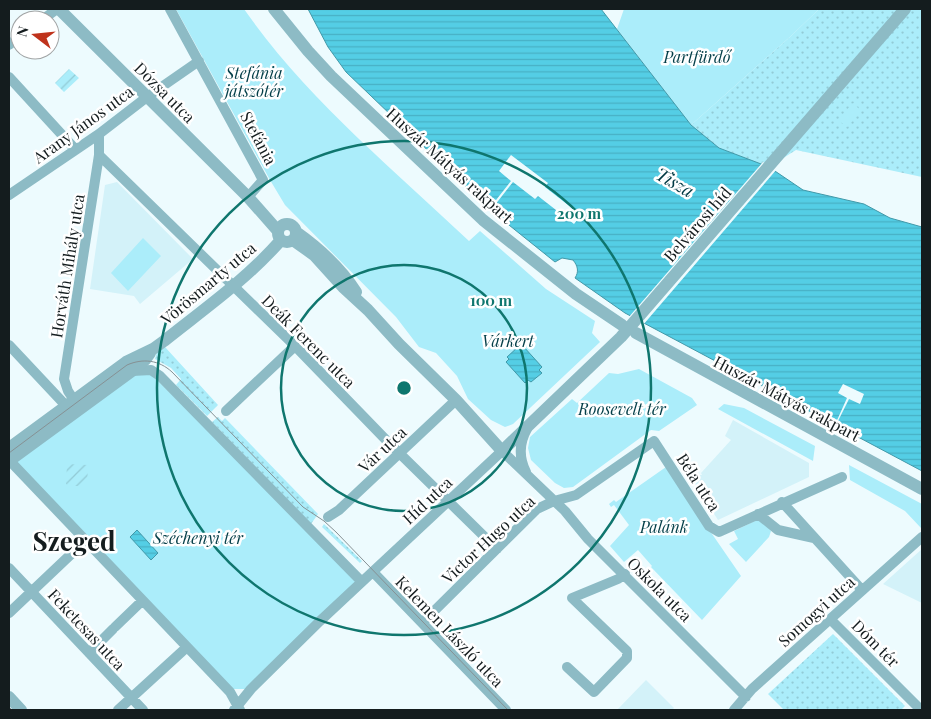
<svg xmlns="http://www.w3.org/2000/svg" width="931" height="719" viewBox="0 0 931 719" font-family="'Playfair Display',serif">
<style>
.built{fill:#d3f2f9}
.grass{fill:url(#grass-dots)}
.park{fill:#abedfa}
.garden{fill:url(#garden-furrows)}
.water{fill:url(#water-rules);stroke:#4199a9}
.pier{fill:#edfbfe}
.lines{fill:none;stroke-linecap:round;stroke-linejoin:round}
.minor{stroke:#8dbbc5;stroke-width:10}
.tertiary{stroke:#8dbbc5;stroke-width:12}
.tram{stroke:#869194;stroke-width:1}
.ring{fill:none;stroke:#0f766e;stroke-width:2.5}
.labels{text-anchor:middle;dominant-baseline:central;stroke-width:5;stroke-linejoin:round;paint-order:stroke}
.park-label{font-size:16px;font-style:italic;fill:#033e48;stroke:#fff}
.street-label{font-size:16px;fill:#141c1e;stroke:#fff}
.water-label{font-size:18px;font-style:italic;fill:#003943;stroke:#fff}
.town-label{font-size:26px;font-weight:bold;fill:#141c1e;stroke:#fff}
.centre{fill:#0f766e;stroke:#fff;stroke-width:2.5}
.ring-label{font-size:15px;text-anchor:middle;font-weight:bold;fill:#0f766e;stroke:#fff;stroke-width:5;stroke-linejoin:round;paint-order:stroke}
</style>
<defs>
<pattern id="grass-dots" width="8" height="8" patternUnits="userSpaceOnUse" patternTransform="scale(1.25)"><rect width="8" height="8" fill="#abedfa"/><path d="M2 2h.1M6 6h.1" fill="none" stroke="#92cbd6" stroke-width="1.8" stroke-linecap="round"/></pattern>
<pattern id="garden-furrows" width="10" height="10" patternUnits="userSpaceOnUse" patternTransform="scale(1.25)"><rect width="10" height="10" fill="#abedfa"/><path d="M-1 1l2-2M0 10L10 0M9 11l2-2" fill="none" stroke="#92cbd6"/></pattern>
<pattern id="water-rules" width="6" height="5" patternUnits="userSpaceOnUse" patternTransform="scale(1.25)"><rect width="6" height="5" fill="#54cee5"/><path d="M0 2.5h6" fill="none" stroke="#48b0c4"/></pattern>
</defs>
<rect width="100%" height="100%" fill="#edfbfe"/>
<path class="built" d="M117,182L193,259L140,304L134,296L90,289L105,185Z
M733,420L809,463V477L718,520L693,481L699,475H702L701,473L731,440L725,436Z
M922,549V603L883,584Z
M646,680L674,708L672,710H617Z"/>
<path class="grass" d="M819,9H922V177L796,150L769,167L719,148L691,125L791,36Z
M165,347L218,405L207,416L176,385L181,379L171,368L155,359L157,352Z
M218,417L222,421L225,418L318,514L311,524L212,422Z
M324,524L362,561L360,563L322,527Z
M833,634L905,706L901,710H784L768,694Z"/>
<path class="park" d="M176,9H244C306,98 391,167 469,241L480,231L546,289L595,321L592,333L600,342L513,424L505,427L491,420L468,399L457,376L436,353L419,347L396,317L285,205L270,180Z
M624,9H819L791,36L691,125L617,29Z
M853,103L861,111L847,127L838,120Z
M143,238L161,256L128,291L111,273Z
M146,369L362,582L251,689H233L9,461L132,371Z
M639,369L692,398L697,405L659,431L651,430L573,487L564,488L555,483L531,460L528,448L530,437L572,399L577,403L609,373L618,374Z
M724,404L744,408L815,446L813,461L718,409Z
M849,465L922,504V526L921,528L905,511L850,480Z
M666,467L741,576L702,620L651,567L652,566L638,550L624,562L610,546L629,525L614,505L611,507L609,504L614,500L616,502Z
M757,520H762L771,531L769,537L746,562L729,544L738,539L734,531Z"/>
<path class="garden" d="M69,69L79,78L64,92L55,83Z
M67,464L88,465L87,486H69L66,484Z"/>
<path class="water" d="M308,9H601L691,125L719,148L769,167L803,190L864,204L890,218L922,227V471L625,313L575,278C579,272 578,266 573,260L562,258L555,262L489,209L346,72L328,47Z
M523,346L542,367L539,370L542,373L531,382L528,380L525,383L506,362L509,359L507,357L518,347L520,349Z
M137,530L158,553L151,560L130,537Z"/>
<path class="pier" d="M511,155L548,183L545,187L581,215L574,224L538,196L535,199L513,182L491,210L489,209L511,181L499,171Z
M763,162L777,169L643,325L628,318Z
M843,384L864,394L860,404L849,399L835,427H834L847,398L838,393Z"/>
<g class="lines">
<path class="minor" d="M170,9L263,180L248,197
M42,20L57,9
M9,45L20,36
M9,77L75,149
M99,155L295,346L389,443L497,549
M9,195L99,134L147,97L199,61
M9,345L70,410
M132,371L151,370L160,376L362,582
M78,406L68,391L64,379L99,155V134
M226,411L295,346
M9,460L230,692L240,710
M526,472C519,458 519,443 527,429
M782,502L862,590
M758,514L778,530L814,538
M328,517L339,510L456,400
M9,568L143,710
M373,572L506,710
M9,613L85,541
M830,619L921,710
M422,623L537,509L554,501L576,495L654,441L709,526L719,532L842,477
M115,627L142,601
M89,653L113,629
M567,667L594,692L627,658V651L572,598L618,579L625,574
M118,710L187,647
M234,710L251,689L320,621L502,451L565,511L588,539L746,697
M734,710L752,689L922,537"/>
<path class="tertiary" d="M59,9L248,197L278,231
M274,9L308,51L331,76L483,220L576,294L622,325
M278 233a9 9 0 1 1 18 0a9 9 0 1 1-18 0Z
M296,232C320,249 340,267 356,292
M293,240L314,255L343,287L368,310L399,344L456,400L502,451L621,337L905,9
M636,333L922,489
M9,448L126,362L153,349L164,341C204,309 247,279 281,240
M9,461L132,371L145,360L150,353
M9,697L21,710"/>
<path class="tram" d="M9,453L127,365C143,358 159,360 172,372L303,507L324,521L336,532L508,710
M9,707L12,710"/>
</g>
<g class="ring">
<circle cx="404" cy="388" r="123"/>
<circle cx="404" cy="388" r="247"/>
</g>
<g class="labels">
<g class="park-label">
<text x="697" y="56">Partfürdő</text>
<text x="254" y="72">Stefánia<tspan x="254" dy="18">játszótér</tspan></text>
<text x="508" y="340">Várkert</text>
<text x="622" y="408">Roosevelt tér</text>
<text x="664" y="526">Palánk</text>
<text x="198" y="537">Széchenyi tér</text>
</g>
<g class="street-label">
<text transform="translate(165 92) rotate(45)">Dózsa utca</text>
<text transform="translate(83 124) rotate(-36)">Arany János utca</text>
<text transform="translate(259 138) rotate(62)">Stefánia</text>
<text transform="translate(450 165) rotate(42)">Huszár Mátyás rakpart</text>
<text transform="translate(697 224) rotate(-49)">Belvárosi híd</text>
<text transform="translate(67 266) rotate(-81)">Horváth Mihály utca</text>
<text transform="translate(208 283) rotate(-40)">Vörösmarty utca</text>
<text transform="translate(309 341) rotate(45)">Deák Ferenc utca</text>
<text transform="translate(787 398) rotate(28)">Huszár Mátyás rakpart</text>
<text transform="translate(382 449) rotate(-43)">Vár utca</text>
<text transform="translate(699 482) rotate(57)">Béla utca</text>
<text transform="translate(427 500) rotate(-43)">Híd utca</text>
<text transform="translate(488 539) rotate(-43)">Victor Hugo utca</text>
<text transform="translate(660 589) rotate(45)">Oskola utca</text>
<text transform="translate(816 611) rotate(-42)">Somogyi utca</text>
<text transform="translate(87 629) rotate(47)">Feketesas utca</text>
<text transform="translate(450 631) rotate(46)">Kelemen László utca</text>
<text transform="translate(876 643) rotate(45)">Dóm tér</text>
</g>
<g class="water-label">
<text transform="translate(675 182) rotate(30)">Tisza</text>
</g>
<g class="town-label">
<text x="74" y="540">Szeged</text>
</g>
</g>
<circle cx="404" cy="388" r="8" class="centre"/>
<g class="ring-label">
<text x="579" y="219">200 m</text>
<text x="491" y="306">100 m</text>
</g>
<rect width="931" height="719" fill="none" stroke="#141c1e" stroke-width="20"/>
<g transform="translate(35 35) rotate(286)"><circle r="24" fill="#ffffff" stroke="#a1a4a5"/>
<path d="M0-4L9 19L0 12L-9 19Z" fill="#bf331c"/>
<text y="-8" font-size="14" font-weight="bold" text-anchor="middle" fill="#141c1e">N</text>
</g>
</svg>
